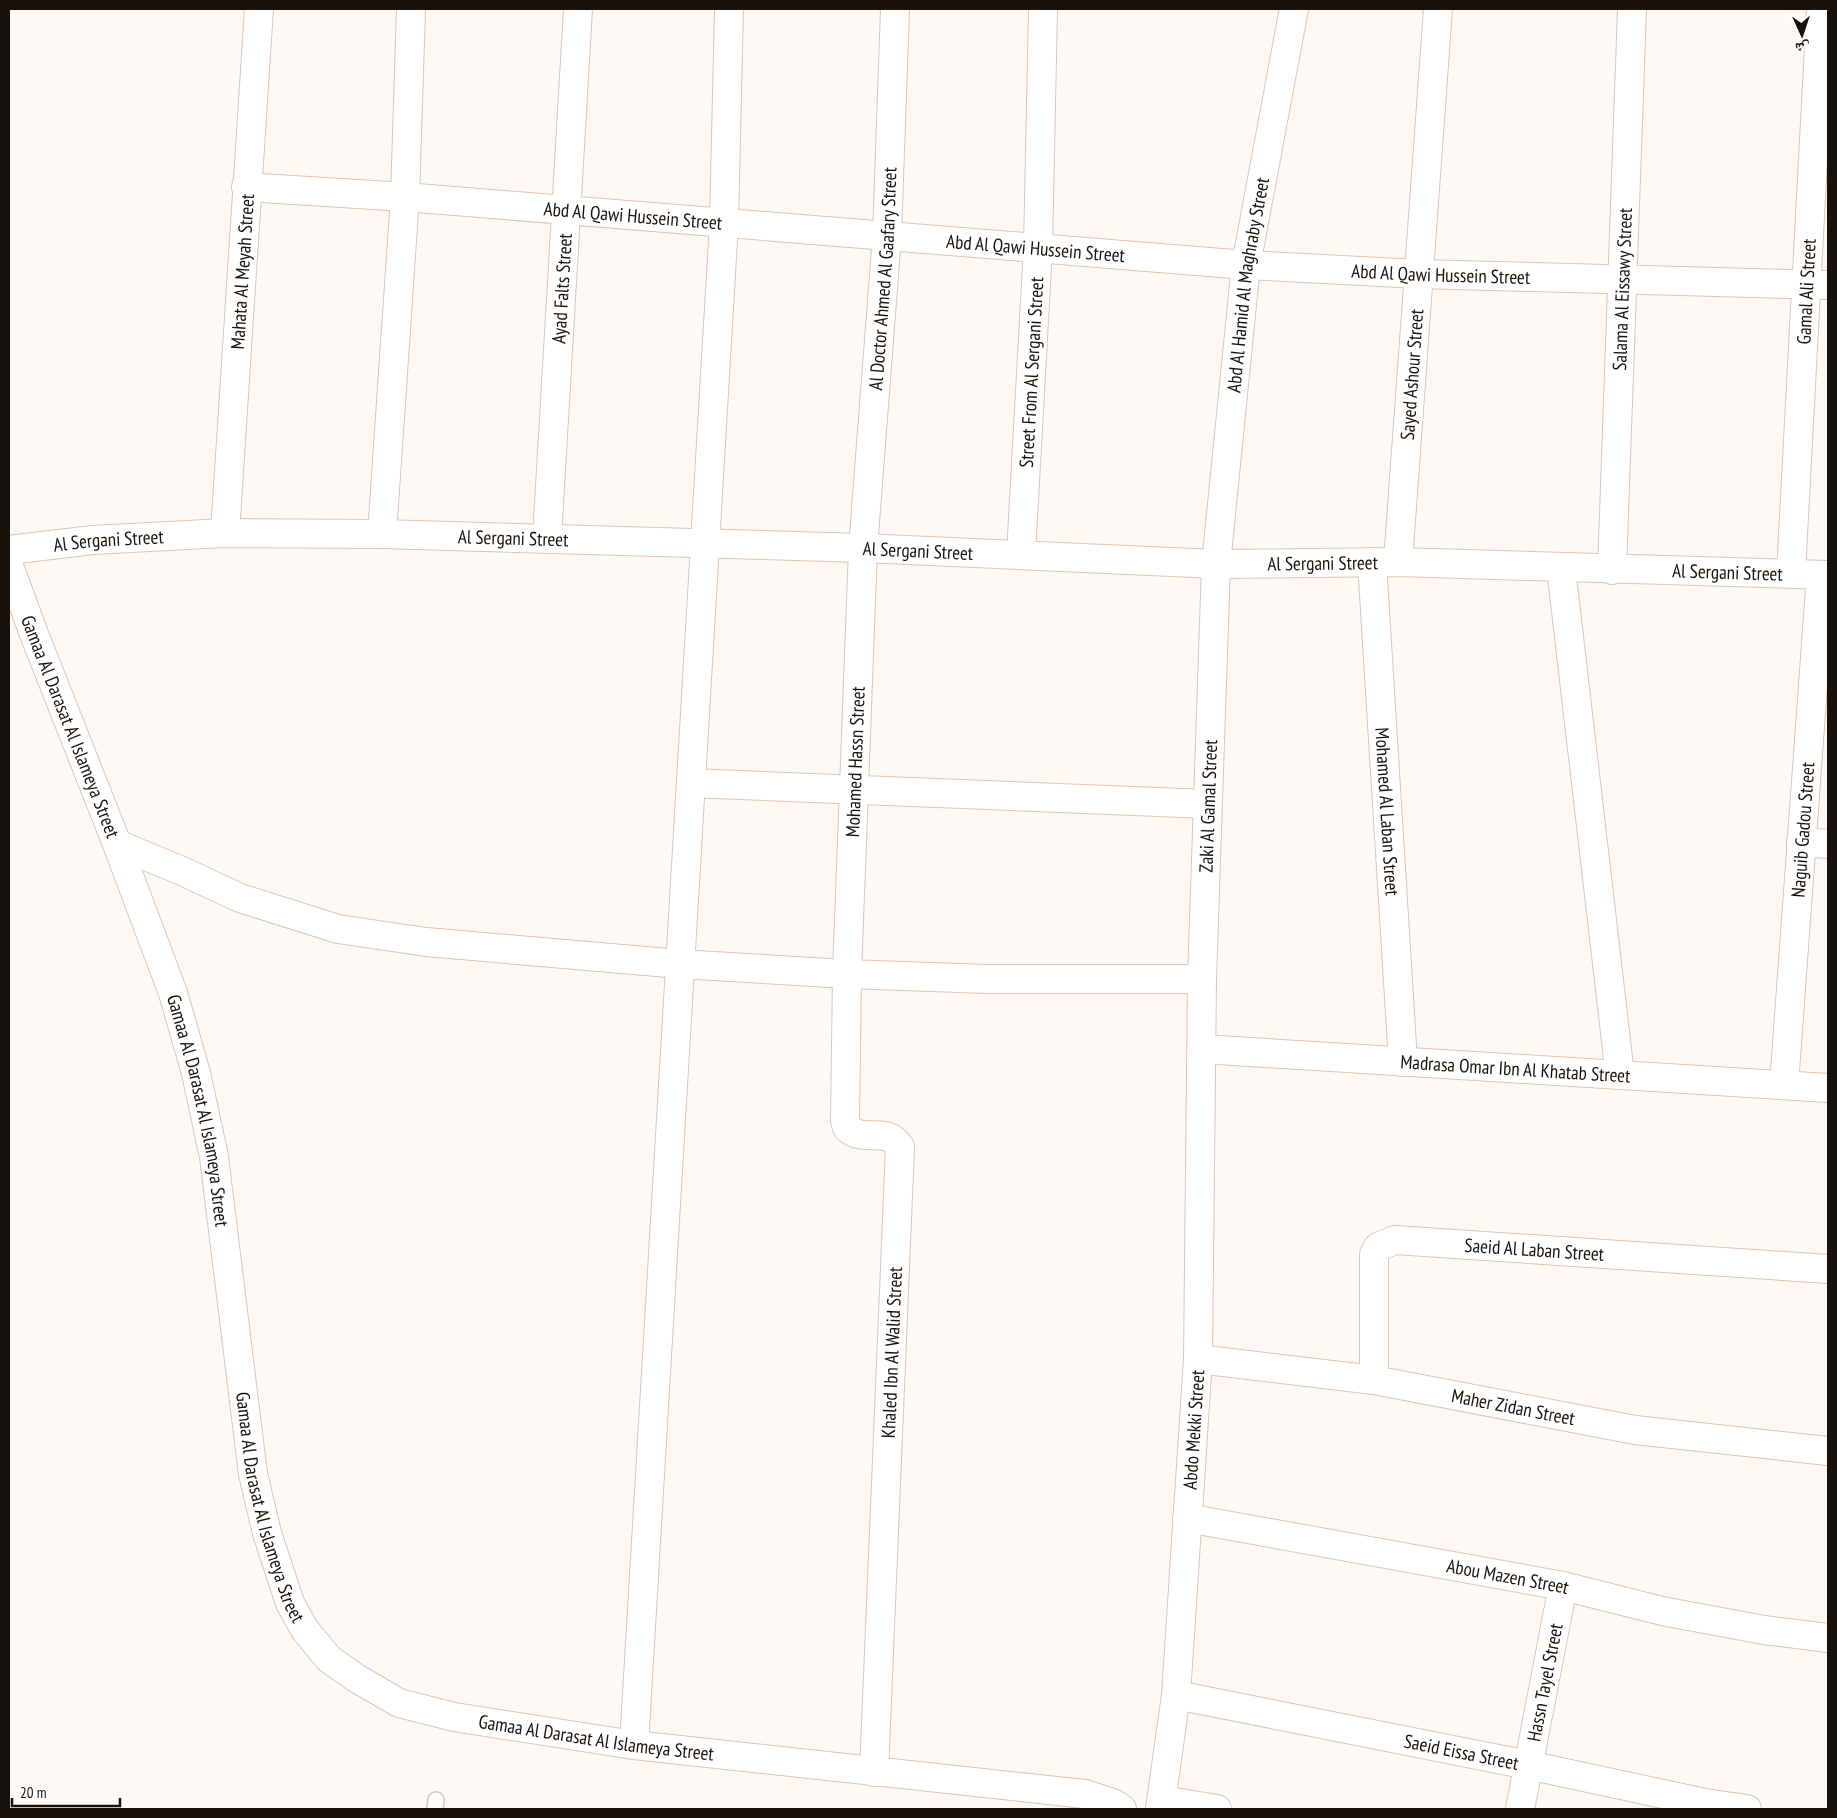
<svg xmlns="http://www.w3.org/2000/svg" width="1837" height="1818" viewBox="0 0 1837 1818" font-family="'PT Sans Narrow','Noto Naskh Arabic',sans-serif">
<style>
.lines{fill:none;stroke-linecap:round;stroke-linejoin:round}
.service-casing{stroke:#dec4b3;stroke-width:18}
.minor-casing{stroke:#dec4b3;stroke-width:30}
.service{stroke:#fff;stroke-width:15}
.minor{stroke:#fff;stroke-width:28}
.labels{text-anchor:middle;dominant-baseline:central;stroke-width:5;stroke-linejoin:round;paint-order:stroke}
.street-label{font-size:19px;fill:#19110b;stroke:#fff}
</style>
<rect width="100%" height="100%" fill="#fef9f5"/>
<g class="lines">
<g class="service-casing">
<path id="service" d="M435,1809L436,1800"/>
</g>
<g class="minor-casing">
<g id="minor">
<path id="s1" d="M246,187L405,197L1246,265L1419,274L1828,285"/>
<path id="s2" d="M225,533L259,9"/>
<path d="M382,534L405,197L411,9"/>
<path id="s3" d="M547,538L578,9"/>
<path id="s4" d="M9,550L93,540L225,533L382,534L863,548L1216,564L1398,562L1828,575"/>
<path id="s5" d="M1021,554L1038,248L1043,9"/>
<path id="s6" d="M1372,562L1403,1062"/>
<path id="s7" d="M1398,562L1438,9"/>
<path id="s8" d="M9,566L34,634L117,844L173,993L196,1073L214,1157L253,1474L267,1533L290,1603L305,1630L329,1659L356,1678L399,1703L454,1717L634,1745L1085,1794L1113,1803L1122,1809"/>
<path d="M1561,568L1620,1075"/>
<path id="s9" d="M1612,570L1632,9"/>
<path id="s10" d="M1791,573L1821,9"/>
<path d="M691,783L1207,804"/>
<path d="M1801,842L1828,844"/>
<path d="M117,844L182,871L240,898L338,929L426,942L680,964L847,974L987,979H1202"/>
<path id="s11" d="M1202,1049L1828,1088"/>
<path id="s12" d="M1784,1085L1821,575"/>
<path id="s13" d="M1198,1359L1374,1380L1635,1430L1828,1451"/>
<path id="s14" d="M1374,1380V1254L1378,1247L1395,1240L1828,1269"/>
<path id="s15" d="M1187,1518L1563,1586L1662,1611L1764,1630L1828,1638"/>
<path id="s16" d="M1176,1695L1528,1765L1705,1803L1747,1809"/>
<path d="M634,1745L724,223L729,9"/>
<path id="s17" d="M874,1772L900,1147C886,1125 865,1144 847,1128L845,1121L847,974L863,548L887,236L895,9"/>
<path d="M1162,1800L1217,1809"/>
<path id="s18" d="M1160,1809L1176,1695L1198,1359L1202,979L1216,564L1246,265L1294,9"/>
<path id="s19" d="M1520,1809L1563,1586"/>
</g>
</g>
<use href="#service" class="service"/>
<use href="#minor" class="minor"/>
</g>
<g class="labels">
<g class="street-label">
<text stroke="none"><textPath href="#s1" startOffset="388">Abd Al Qawi Hussein Street</textPath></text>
<text stroke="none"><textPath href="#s1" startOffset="792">Abd Al Qawi Hussein Street</textPath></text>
<text stroke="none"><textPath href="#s2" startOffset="262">Mahata Al Meyah Street</textPath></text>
<text stroke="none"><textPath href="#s1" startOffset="1198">Abd Al Qawi Hussein Street</textPath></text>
<text stroke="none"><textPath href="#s17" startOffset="1535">Al Doctor Ahmed Al Gaafary Street</textPath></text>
<text stroke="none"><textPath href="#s18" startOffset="1528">Abd Al Hamid Al Maghraby Street</textPath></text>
<text stroke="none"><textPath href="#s3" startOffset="250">Ayad Falts Street</textPath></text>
<text stroke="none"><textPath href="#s9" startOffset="281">Salama Al Eissawy Street</textPath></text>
<text stroke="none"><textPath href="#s10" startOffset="282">Gamal Ali Street</textPath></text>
<text stroke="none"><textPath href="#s5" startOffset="182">Street From Al Sergani Street</textPath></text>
<text stroke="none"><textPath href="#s7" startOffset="188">Sayed Ashour Street</textPath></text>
<text stroke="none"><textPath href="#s4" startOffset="505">Al Sergani Street</textPath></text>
<text stroke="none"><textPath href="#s4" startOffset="100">Al Sergani Street</textPath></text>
<text stroke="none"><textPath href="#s4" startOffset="910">Al Sergani Street</textPath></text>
<text stroke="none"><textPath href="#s4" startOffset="1315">Al Sergani Street</textPath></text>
<text stroke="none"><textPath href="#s4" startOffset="1720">Al Sergani Street</textPath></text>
<text stroke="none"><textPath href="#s8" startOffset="172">Gamaa Al Darasat Al Islameya Street</textPath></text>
<text stroke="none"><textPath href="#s17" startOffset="1051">Mohamed Hassn Street</textPath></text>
<text stroke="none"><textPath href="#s18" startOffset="1005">Zaki Al Gamal Street</textPath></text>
<text stroke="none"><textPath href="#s6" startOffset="250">Mohamed Al Laban Street</textPath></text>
<text stroke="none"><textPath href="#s12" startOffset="256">Naguib Gadou Street</textPath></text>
<text stroke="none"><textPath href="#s11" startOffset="314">Madrasa Omar Ibn Al Khatab Street</textPath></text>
<text stroke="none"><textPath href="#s8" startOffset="578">Gamaa Al Darasat Al Islameya Street</textPath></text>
<text stroke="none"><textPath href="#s14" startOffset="292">Saeid Al Laban Street</textPath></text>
<text stroke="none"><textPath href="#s17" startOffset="420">Khaled Ibn Al Walid Street</textPath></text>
<text stroke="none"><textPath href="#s13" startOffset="319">Maher Zidan Street</textPath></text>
<text stroke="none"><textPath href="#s18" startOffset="381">Abdo Mekki Street</textPath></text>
<text stroke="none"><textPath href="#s8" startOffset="982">Gamaa Al Darasat Al Islameya Street</textPath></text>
<text stroke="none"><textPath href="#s15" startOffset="326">Abou Mazen Street</textPath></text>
<text stroke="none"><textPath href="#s19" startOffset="129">Hassn Tayel Street</textPath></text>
<text stroke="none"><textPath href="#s8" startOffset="1432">Gamaa Al Darasat Al Islameya Street</textPath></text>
<text stroke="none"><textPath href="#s16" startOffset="291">Saeid Eissa Street</textPath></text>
</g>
</g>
<rect width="1837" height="1818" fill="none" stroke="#19110b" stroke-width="20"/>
<g transform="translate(1802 35) rotate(177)" stroke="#ffffff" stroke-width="4" paint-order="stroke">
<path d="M0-4L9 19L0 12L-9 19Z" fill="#19110b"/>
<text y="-8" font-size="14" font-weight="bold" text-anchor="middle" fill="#19110b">ش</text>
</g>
<path d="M12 1798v8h108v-8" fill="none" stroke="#19110b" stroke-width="2.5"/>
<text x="20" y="1798" font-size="15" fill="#19110b" stroke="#ffffff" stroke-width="4" paint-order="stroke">20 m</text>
</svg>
